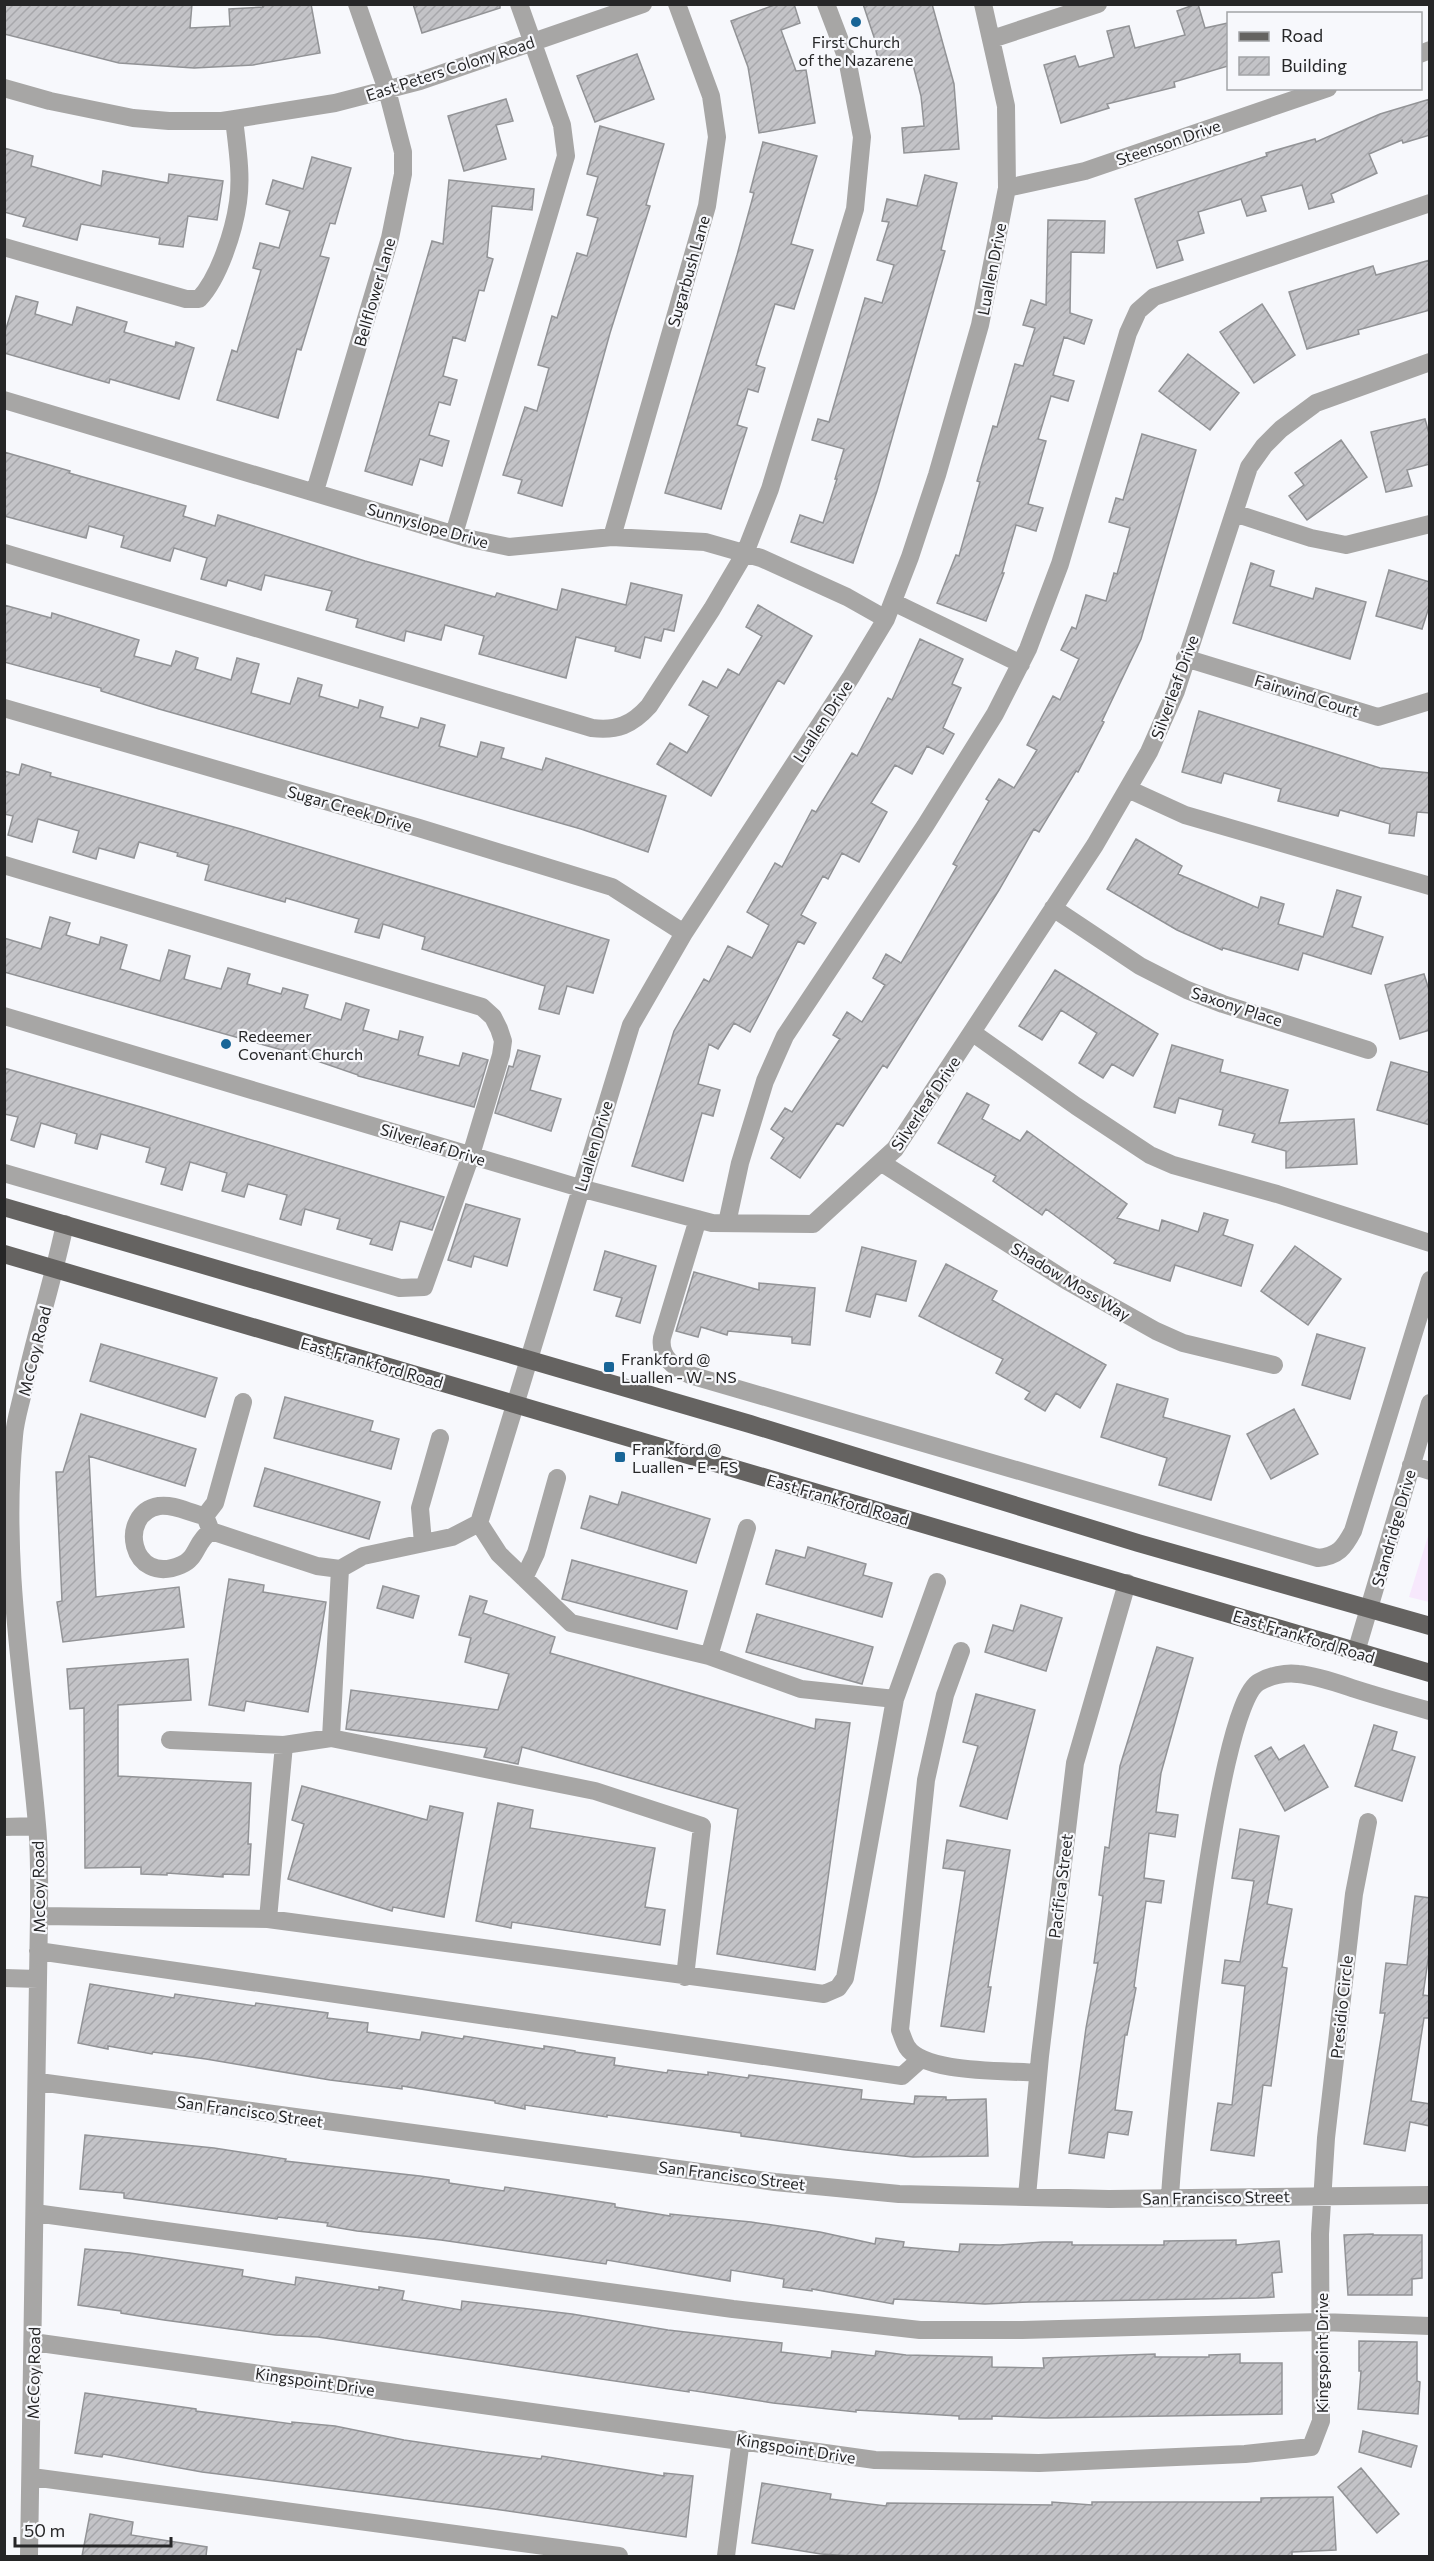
<svg xmlns="http://www.w3.org/2000/svg" width="1434" height="2561" viewBox="0 0 1434 2561" font-family="Commissioner,sans-serif">
<style>
.commercial{fill:#f7e8fc}
.building{fill:url(#building-hatch);stroke:#929396;stroke-width:1.5}
.lines{fill:none;stroke-linecap:round;stroke-linejoin:round}
.minor{stroke:#a7a6a5;stroke-width:18}
.major{stroke:#656361;stroke-width:18}
.poi-dot{fill:#186597;stroke:#f7f8fc;stroke-width:2}
.labels{text-anchor:middle;dominant-baseline:central;stroke-width:4.5;stroke-linejoin:round;paint-order:stroke}
.poi-label{font-size:16px;fill:#262627;stroke:#f7f8fc;text-anchor:start}
.street-label{font-size:16px;fill:#262627;stroke:#f7f8fc}
</style>
<defs>
<pattern id="building-hatch" width="6" height="6" patternUnits="userSpaceOnUse" patternTransform="scale(1.5)"><rect width="6" height="6" fill="#c3c3c7"/><path d="M-1 1l2-2M0 6l6-6M5 7l2-2" fill="none" stroke="#a7a7ab"/></pattern>
</defs>
<rect width="100%" height="100%" fill="#f7f8fc"/>
<path class="commercial" d="M1429,1533V1602L1409,1597Z"/>
<path class="building" d="M4,4H192L190,28L230,26L229,9L263,7L262,4H311L320,53L253,65L194,68L119,63L4,34Z
M413,4H500V8L422,33Z
M777,4H794L800,23L781,30L796,71L806,70L815,123L759,133L748,67L731,21Z
M863,4H932L954,84L959,149L904,153L902,128L924,126L921,96L911,57L880,66L874,43H876Z
M1196,4H1198L1205,28L1228,23V66L1174,82L1175,87L1107,104L1109,108L1061,123L1044,65L1075,56L1079,67L1114,57L1107,31L1129,26L1135,48L1185,35L1177,11Z
M637,54L654,99L595,122L577,76Z
M506,99L513,121L496,125L506,159L464,171L448,116Z
M1430,99V135L1403,143L1402,140L1369,154L1377,173L1331,194L1334,202L1309,209L1302,185L1261,196L1266,211L1247,216L1241,199L1198,212L1204,233L1177,241L1183,260L1157,268L1135,199L1267,156L1266,153L1315,139L1316,142L1380,114Z
M600,126L664,144L646,205L650,206L610,333L562,506L518,493L522,480L503,475L525,407L537,411L549,368L538,365L552,316L557,318L577,253L587,256L598,218L587,215L598,177L587,174Z
M763,142L817,156L791,244L813,250L794,309L775,304L756,365L765,368L758,392L748,389L737,425L747,428L721,509L665,493L737,255L754,193L750,192Z
M4,148L33,156L31,166L101,186L103,171L168,183L169,174L223,181L217,220L188,216L183,247L159,244L160,238L81,224L77,240L23,226L26,218L4,212Z
M312,157L351,168L335,224L330,223L320,256L329,258L301,350L297,349L278,418L217,400L232,350L237,352L261,270L253,268L260,243L279,248L290,211L266,204L273,180L303,189Z
M925,175L957,183L941,250L945,251L877,491L853,563L791,542L800,515L823,523L837,479H835L844,449L812,440L818,419L829,422L865,298L882,303L894,265L877,260L889,222L882,221L887,199L917,206Z
M449,180L534,189L532,210L492,206L487,257L493,259L484,291L479,290L465,341L453,337L443,376L457,380L450,405L439,402L429,435L449,441L442,466L420,459L412,485L365,471L432,241L443,244Z
M1048,220L1105,221L1104,253L1071,252L1070,313L1092,320L1084,344L1064,337L1053,375L1074,381L1068,401L1051,396L1038,439L1046,441L1028,504L1043,508L1036,531L1016,525L1002,573H1004L986,621L937,603L956,555L959,556L980,482L977,481L993,426L997,427L1015,364L1023,366L1035,328L1023,325L1031,300L1046,305Z
M1430,260V310L1358,330L1359,334L1307,349L1289,292L1373,266L1376,275Z
M16,296L38,302L35,314L72,325L77,307L127,322L124,332L175,347L176,342L194,348L179,399L110,379L109,383L4,353V335Z
M1262,304L1295,355L1254,383L1220,332Z
M1188,354L1239,393L1210,430L1159,391Z
M1425,419L1430,437V464L1407,470L1412,486L1386,492L1371,432Z
M1142,434L1196,450L1141,639L1102,721L1104,722L1078,772L1076,771L1039,832L1034,829L999,890L887,1068L883,1065L843,1126L837,1123L800,1178L771,1158L784,1138L771,1129L785,1108L792,1112L840,1039L833,1035L847,1012L862,1022L885,985L873,978L886,954L901,963L957,866L953,864L989,801L986,799L999,779L1014,788L1037,750L1027,745L1053,696L1060,700L1079,659L1061,650L1072,627L1076,629L1086,595L1106,601L1114,573L1117,574L1130,528L1109,522L1116,498L1123,500Z
M1341,440L1367,477L1307,520L1289,496L1304,485L1295,473Z
M4,452L70,471L69,473L186,506L183,516L215,526L218,515L365,561L495,597L497,593L557,610L562,589L626,605L631,583L682,595L674,631L664,629L661,641L645,637L640,658L615,651L616,647L576,637L566,678L479,654L484,636L445,625L441,640L406,631L404,641L356,627L358,619L326,610L332,591L265,575L261,590L228,580L226,586L201,579L207,558L174,548L170,561L121,547L124,536L89,526L86,538L4,516Z
M1251,563L1274,571L1270,586L1313,599L1316,588L1366,602L1350,659L1233,623Z
M1389,570L1430,582V604L1422,629L1376,616Z
M4,605L51,618L52,613L139,640L134,656L171,666L176,651L198,658L195,669L231,680L237,658L259,664L251,693L290,704L298,678L322,685L319,696L358,708L360,700L383,707L380,717L418,728L421,718L445,725L439,746L477,757L481,742L504,748L501,758L542,770L546,758L666,796L648,852L581,829L159,709L101,691V688L4,662Z
M758,605L812,636L784,684L778,680L711,796L657,764L670,743L687,753L709,716L689,705L703,681L717,688L728,669L739,675L762,636L746,627Z
M920,639L963,659L952,684L961,688L943,728L954,734L943,754L927,746L912,774L895,765L871,803L887,812L859,862L842,853L828,879L823,876L801,915L816,923L804,944L798,941L750,1032L734,1023L718,1049L709,1044L698,1084L720,1090L713,1116L702,1113L683,1181L632,1166L674,1031L704,979L709,982L728,946L752,958L769,925L747,912L775,863L782,867L812,810L816,812L852,753L857,756L888,698L892,700Z
M1199,711L1380,768L1430,773V813L1417,812L1414,836L1389,833L1390,824L1340,810L1338,816L1278,801L1281,789L1224,773L1221,783L1182,772Z
M22,764L51,773L50,776L241,829L609,940L593,993L567,986L559,1014L539,1009L545,986L422,949L425,937L383,924L379,938L355,932L359,919L286,898L285,902L205,880L209,865L177,856L178,853L139,842L134,858L99,848L96,859L73,852L79,831L38,819L32,842L8,835L13,816L4,814V771L19,775Z
M1136,839L1182,866L1178,874L1258,908L1261,897L1284,904L1278,924L1323,937L1337,890L1361,897L1352,927L1383,937L1371,974L1303,953L1298,970L1223,948L1222,950L1177,930L1107,889Z
M50,917L70,923L66,935L99,945L101,937L127,945L120,969L160,981L169,950L190,956L184,979L221,989L228,968L250,974L247,984L281,994L283,988L308,995L304,1008L341,1020L346,1003L369,1010L363,1030L398,1040L400,1031L423,1037L418,1055L459,1066L463,1053L488,1060L474,1107L358,1076V1075L300,1055L4,972V938L41,949Z
M1055,970L1158,1034L1133,1076L1112,1064L1103,1078L1079,1063L1097,1033L1061,1010L1042,1040L1019,1026Z
M1424,974L1430,993V1030L1400,1039L1385,985Z
M1172,1045L1223,1060L1220,1072L1288,1090L1279,1123L1354,1119L1357,1164L1286,1168V1151L1252,1142L1255,1134L1219,1125L1223,1110L1179,1098L1175,1113L1154,1107Z
M518,1050L540,1056L530,1090L561,1099L551,1131L495,1113L509,1066L513,1067Z
M1391,1062L1430,1073V1125L1377,1110Z
M4,1068L141,1107L444,1197L432,1230L400,1221L392,1250L370,1244L372,1239L337,1229L340,1219L305,1209L301,1225L280,1219L287,1195L248,1184L244,1197L222,1191L227,1173L190,1162L182,1190L161,1184L166,1168L146,1162L150,1148L101,1134L97,1149L75,1143L77,1134L41,1123L34,1147L11,1140L18,1117L4,1114Z
M967,1093L989,1105L982,1119L1020,1141L1027,1131L1127,1204L1117,1218L1159,1231L1162,1220L1198,1232L1204,1213L1228,1220L1223,1235L1253,1245L1241,1286L1175,1265L1170,1281L1114,1263L1116,1260L1046,1209L1042,1215L993,1181L996,1176L938,1143Z
M466,1204L520,1219L507,1266L474,1256L471,1267L448,1260Z
M1295,1246L1341,1279L1308,1325L1261,1291Z
M862,1247L916,1261L906,1301L876,1294L870,1317L846,1311Z
M605,1251L656,1266L640,1323L616,1316L622,1298L594,1290Z
M946,1264L997,1291L992,1300L1106,1365L1080,1408L1056,1393L1045,1411L1025,1399L1030,1392L996,1373L1003,1359L919,1316Z
M694,1272L759,1290V1283L815,1288L810,1345L792,1343V1337L728,1331L727,1335L701,1327L698,1337L676,1331Z
M1317,1334L1365,1348L1350,1399L1302,1385Z
M101,1344L217,1378L205,1417L90,1381Z
M1117,1384L1168,1399L1163,1417L1230,1436L1211,1500L1159,1485L1167,1458L1101,1437Z
M285,1397L373,1421L370,1431L399,1439L391,1469L274,1438Z
M1294,1409L1318,1454L1271,1479L1247,1434Z
M81,1414L196,1449L185,1486L89,1456L96,1597L179,1587L184,1627L63,1642L57,1602L62,1601L56,1472H63Z
M265,1468L380,1502L369,1539L254,1506Z
M622,1492L710,1519L696,1563L581,1528L590,1496L618,1505Z
M808,1547L866,1564L863,1575L892,1583L882,1617L766,1584L776,1550L805,1558Z
M572,1560L687,1591L677,1629L562,1599Z
M229,1579L264,1585L263,1592L326,1602L308,1712L246,1701L244,1711L209,1705Z
M383,1586L419,1596L413,1618L377,1608Z
M470,1596L487,1601L483,1613L555,1637L550,1653L815,1729L816,1719L850,1723L815,1970L717,1954L738,1809L522,1747L518,1764L484,1757L487,1748L346,1729L351,1690L498,1710L509,1674L465,1662L471,1638L459,1635Z
M1021,1605L1062,1618L1046,1671L985,1652L993,1625L1013,1631Z
M757,1614L873,1647L862,1684L746,1652Z
M1157,1647L1193,1658L1161,1773L1156,1812L1178,1815L1175,1837L1149,1833L1144,1878L1164,1881L1161,1903L1146,1901L1134,1987L1136,1988L1127,2035H1125L1115,2110L1132,2112L1128,2135L1108,2132L1104,2158L1069,2153L1086,2028L1098,1963H1094L1103,1896L1099,1895L1105,1847L1109,1848L1120,1766Z
M188,1659L191,1700L118,1705V1776L251,1783L248,1844H251L249,1875L223,1874V1877L167,1873V1875L141,1874V1867L85,1868L84,1708L70,1709L67,1669Z
M976,1694L1035,1710L1007,1819L960,1806L978,1746L963,1742Z
M1374,1725L1397,1732L1392,1750L1415,1757L1402,1801L1355,1786Z
M1304,1745L1328,1787L1285,1811L1255,1756L1271,1747L1279,1760Z
M302,1786L427,1820L430,1806L463,1813L444,1917L393,1907L392,1911L288,1879L304,1824L292,1820Z
M498,1803L533,1810L530,1828L655,1848L645,1907L665,1910L660,1945L512,1922L511,1928L476,1921Z
M1240,1829L1279,1836L1267,1904L1292,1909L1282,1967L1287,1968L1271,2086L1263,2085L1254,2156L1211,2150L1218,2103L1232,2105L1245,1986L1222,1983L1225,1960L1240,1962L1254,1881L1232,1878Z
M947,1840L1010,1850L988,1987H991L984,2032L941,2026L965,1871L943,1868Z
M1415,1896L1430,1898V1946L1423,1995L1430,1996V2018H1424L1411,2101L1430,2104V2126L1410,2122L1405,2151L1364,2144L1385,2013H1380L1386,1963L1407,1965Z
M90,1984L174,1998L175,1994L255,2006L256,2003L328,2013L327,2018L368,2023L367,2032L420,2040L422,2032L463,2039L464,2036L544,2049V2046L575,2051V2052L615,2058L614,2065L667,2073L668,2070L708,2075V2072L748,2078L749,2075L862,2090L861,2099L914,2104L915,2096L946,2097V2100L986,2099L988,2156L913,2157L846,2150L741,2136V2133L607,2115V2117L525,2105V2109L495,2103V2101L402,2086V2089L330,2080L206,2059L153,2052L152,2054L108,2046V2049L78,2043Z
M85,2135L214,2148L286,2159L285,2161L420,2176L449,2180V2183L504,2191L505,2187L615,2204V2207L670,2216V2214L751,2222L820,2232L875,2244L876,2238L904,2242L903,2247L959,2252L960,2244L1000,2245L1043,2242H1072V2245H1164V2241L1236,2240V2245L1279,2241L1282,2272L1272,2273L1274,2297L1258,2298L1029,2302L985,2304L894,2299L893,2304L812,2289V2291L783,2287L784,2279L731,2270L730,2281L607,2260L606,2264L441,2240L357,2231L327,2226L328,2223L278,2217L277,2219L124,2198V2193L80,2189Z
M1373,2234V2235H1422V2278L1412,2279V2295H1348L1344,2235Z
M85,2249L130,2253L243,2270L242,2276L295,2285L296,2277L379,2290V2287L404,2291L402,2300L461,2310L462,2301L572,2314L668,2330L782,2343L781,2352L831,2358L832,2351L875,2356L876,2351L906,2355L992,2357V2367L1044,2368L1043,2358L1155,2354V2357H1209V2355L1240,2354V2363H1282V2414L1046,2418L992,2416V2419H959V2416L856,2410V2412L773,2403L689,2390V2392L318,2337L275,2335L164,2320L121,2313V2311L78,2305Z
M1359,2341L1417,2342V2381L1420,2382L1418,2414L1358,2409L1361,2371H1359Z
M85,2393L196,2409V2411L292,2424V2422L335,2426L404,2440L485,2452L541,2459L542,2456L664,2476V2473L693,2476L686,2537L494,2509L202,2472L103,2454L102,2457L75,2453Z
M1363,2431L1417,2446L1411,2467L1359,2452Z
M1361,2468L1399,2514L1377,2533L1338,2487Z
M762,2483L831,2494L830,2499L886,2506L887,2503L1052,2505V2502L1092,2505V2502H1261V2498L1333,2497L1336,2550L1292,2552V2556H851L821,2554L752,2543Z
M90,2514L133,2522L131,2535L207,2547L206,2556H82Z"/>
<g class="lines">
<path class="minor" d="M992,39L1098,4
M1420,54L1430,50
M4,88L50,101L133,118L169,121H222L335,103L420,81L643,4
M1007,188L1085,171L1328,88
M4,247L186,299H199C219,278 234,231 238,202C242,175 237,146 234,119
M4,400L466,538L509,547L612,537L705,542L761,558L847,597L886,619
M315,491L390,238L403,174V152L387,90L357,4
M1234,513L1311,538L1346,545L1430,524
M454,534L566,156L562,125L519,4
M612,537L707,206L717,137L711,96L677,4
M4,553L592,728C617,731 632,725 649,706L712,609L745,553L770,489L855,209L862,137L847,59L826,4
M893,602L1021,664
M1185,658L1378,717L1430,701
M4,708L419,828L612,887L684,933
M1128,789L1185,815L1430,886
M4,865L482,1007L493,1017L499,1029L503,1041L501,1055L471,1155L424,1287L400,1288L4,1173
M1053,908L1140,966L1187,990L1223,1004L1368,1050
M4,1016L580,1188L712,1223L813,1224L895,1149L1095,845L1149,752L1176,691L1249,467L1264,446L1281,429L1316,403L1430,362
M973,1033L1076,1106L1150,1155L1173,1165L1277,1194L1430,1243
M882,1163L1067,1281L1156,1331L1183,1343L1274,1365
M698,1219L662,1338C659,1357 674,1367 690,1375L1318,1558C1338,1556 1344,1548 1353,1531L1430,1280
M727,1223L740,1163L765,1081L785,1036L925,826L995,714L1028,649L1060,564L1128,333L1138,311L1154,297L1430,203
M1411,1465L1430,1471
M205,1516L211,1531L317,1566L340,1569L363,1556L452,1537L479,1523L499,1554L571,1623L709,1656L801,1689L895,1699
M205,1516C189,1513 175,1504 159,1506C117,1513 130,1587 181,1565C198,1558 195,1542 211,1531
M205,1516L215,1503L243,1402
M479,1523L631,1025L684,933L851,677L886,619L910,557L937,475L980,325L1007,188L1006,106L983,4
M423,1543L420,1508L440,1438
M524,1578L536,1553L557,1478
M961,1651L945,1695L926,1780L900,2030C902,2035 904,2042 907,2047C924,2074 1008,2070 1038,2073
M1356,1652L1430,1403
M709,1656L747,1528
M331,1738L340,1569
M170,1740L284,1745L331,1738L595,1791L702,1826L685,1977
M4,1827L37,1826
M39,1916L268,1919L824,1994L838,1988L845,1978L895,1699L937,1582
M268,1919L284,1745
M38,1951L902,2076L921,2059
M4,1978L38,1979
M39,2082L775,2182L899,2194L1109,2199L1430,2195
M1027,2196L1040,2056L1075,1763L1127,1583
M1170,2197C1174,2129 1214,1706 1259,1682C1269,1676 1286,1672 1298,1674C1318,1676 1337,1683 1355,1689C1380,1697 1405,1704 1430,1711
M35,2213L733,2309L920,2330H1022L1321,2322L1430,2326
M33,2342L875,2460L1039,2463L1245,2454L1311,2447L1321,2421L1320,2234L1326,2138L1354,1894L1368,1822
M32,2477L619,2556
M29,2556L39,1916C39,1886 40,1855 37,1825C26,1695 1,1567 14,1436C15,1421 20,1406 23,1392C35,1335 53,1281 65,1224
M726,2556L741,2439"/>
<path class="major" d="M4,1207L750,1424L1138,1543L1430,1626
M4,1254L1430,1673"/>
</g>
<g class="poi-dot">
<circle cx="856" cy="22" r="6"/>
<circle cx="226" cy="1044" r="6"/>
<rect x="603" y="1361" width="12" height="12" rx="3"/>
<rect x="614" y="1451" width="12" height="12" rx="3"/>
</g>
<g class="labels">
<g class="poi-label">
<text x="856" y="41" text-anchor="middle">First Church<tspan x="856" dy="18">of the Nazarene</tspan></text>
<text x="238" y="1035">Redeemer<tspan x="238" dy="18">Covenant Church</tspan></text>
<text x="621" y="1358">Frankford @<tspan x="621" dy="18">Luallen - W - NS</tspan></text>
<text x="632" y="1448">Frankford @<tspan x="632" dy="18">Luallen - E - FS</tspan></text>
</g>
<g class="street-label">
<text transform="translate(450 68) rotate(-18)">East Peters Colony Road</text>
<text transform="translate(1168 142) rotate(-19)">Steenson Drive</text>
<text transform="translate(991 269) rotate(-79)">Luallen Drive</text>
<text transform="translate(688 271) rotate(-74)">Sugarbush Lane</text>
<text transform="translate(374 292) rotate(-74)">Bellflower Lane</text>
<text transform="translate(428 525) rotate(16)">Sunnyslope Drive</text>
<text transform="translate(1174 687) rotate(-70)">Silverleaf Drive</text>
<text transform="translate(1307 695) rotate(17)">Fairwind Court</text>
<text transform="translate(822 721) rotate(-57)">Luallen Drive</text>
<text transform="translate(350 808) rotate(16)">Sugar Creek Drive</text>
<text transform="translate(1237 1006) rotate(18)">Saxony Place</text>
<text transform="translate(925 1103) rotate(-56)">Silverleaf Drive</text>
<text transform="translate(433 1144) rotate(17)">Silverleaf Drive</text>
<text transform="translate(593 1146) rotate(-73)">Luallen Drive</text>
<text transform="translate(1071 1281) rotate(31)">Shadow Moss Way</text>
<text transform="translate(34 1351) rotate(-76)">McCoy Road</text>
<text transform="translate(372 1362) rotate(16)">East Frankford Road</text>
<text transform="translate(838 1499) rotate(16)">East Frankford Road</text>
<text transform="translate(1393 1528) rotate(-74)">Standridge Drive</text>
<text transform="translate(1304 1636) rotate(17)">East Frankford Road</text>
<text transform="translate(1060 1886) rotate(-83)">Pacifica Street</text>
<text transform="translate(38 1887) rotate(-91)">McCoy Road</text>
<text transform="translate(1341 2007) rotate(-84)">Presidio Circle</text>
<text transform="translate(250 2111) rotate(8)">San Francisco Street</text>
<text transform="translate(732 2175) rotate(7)">San Francisco Street</text>
<text transform="translate(1216 2197) rotate(-1)">San Francisco Street</text>
<text transform="translate(1321 2353) rotate(-90)">Kingspoint Drive</text>
<text transform="translate(33 2373) rotate(-89)">McCoy Road</text>
<text transform="translate(315 2381) rotate(8)">Kingspoint Drive</text>
<text transform="translate(796 2448) rotate(9)">Kingspoint Drive</text>
</g>
</g>
<rect width="1434" height="2561" fill="none" stroke="#262627" stroke-width="12"/>
<rect x="1227" y="12" width="195" height="78" fill="#f7f8fc" stroke="#a3a4a7" stroke-width="1.5"/>
<rect x="1239" y="32" width="30" height="9" fill="#656361" stroke="#a3a4a7" stroke-width="1.5"/>
<text x="1281" y="42" font-size="18" fill="#262627">Road</text>
<rect x="1239" y="57" width="30" height="18" fill="url(#building-hatch)" stroke="#a3a4a7" stroke-width="1.5"/>
<text x="1281" y="72" font-size="18" fill="#262627">Building</text>
<path d="M15 2537v9h156v-9" fill="none" stroke="#262627" stroke-width="3"/>
<text x="24" y="2537" font-size="18" fill="#262627" stroke="#f7f8fc" stroke-width="4.5" paint-order="stroke">50 m</text>
</svg>
